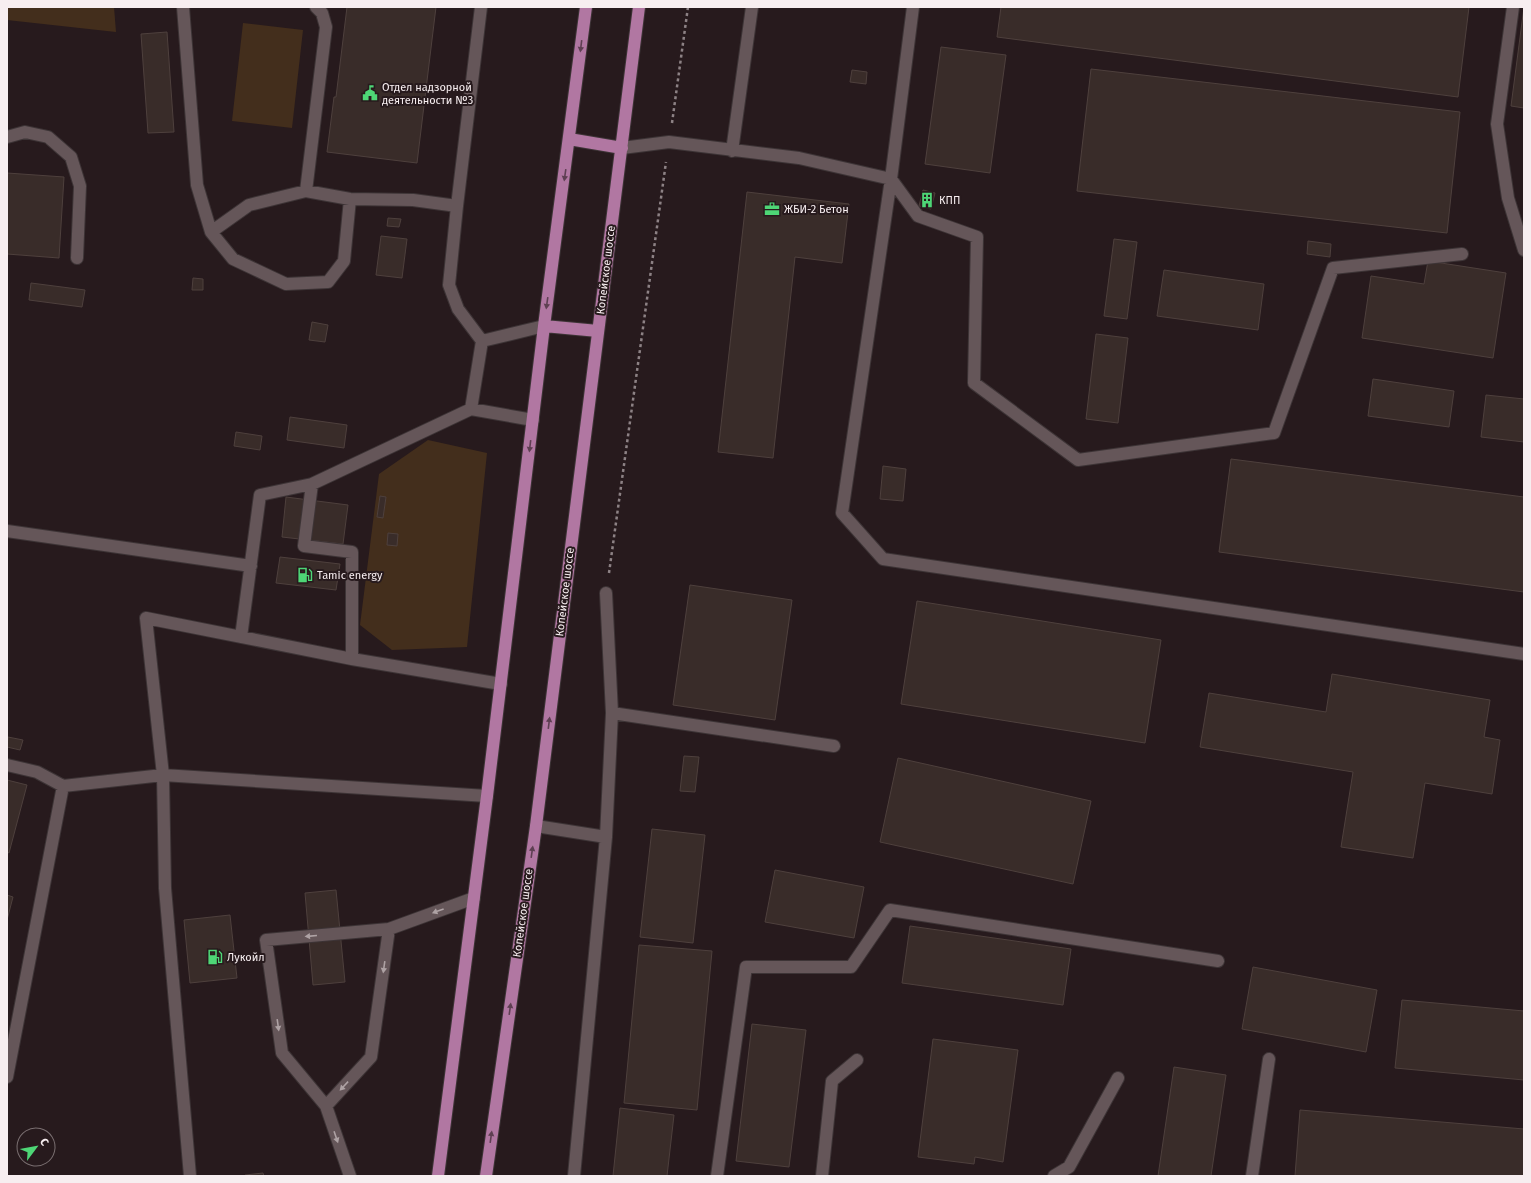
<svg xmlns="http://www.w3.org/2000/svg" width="1531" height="1183" viewBox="0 0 1531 1183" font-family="'Fira Sans',sans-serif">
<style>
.green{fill:#432e1c}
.building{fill:#392c29;stroke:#4e403d}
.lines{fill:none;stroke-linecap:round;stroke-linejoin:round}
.minor-casing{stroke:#3d3436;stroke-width:14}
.major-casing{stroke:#3d3436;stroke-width:14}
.path{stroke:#8d8285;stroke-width:2.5;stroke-dasharray:3 3;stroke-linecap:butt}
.minor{stroke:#655659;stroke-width:12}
.major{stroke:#b177a2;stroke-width:12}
.oneway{fill:#5e3f52}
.oneway2{fill:#aea2a4}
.labels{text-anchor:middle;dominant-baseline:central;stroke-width:4;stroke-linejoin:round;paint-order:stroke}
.poi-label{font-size:11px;fill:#f7eef0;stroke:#271a1d;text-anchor:start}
.street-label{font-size:11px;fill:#f7eef0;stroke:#271a1d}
</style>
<rect width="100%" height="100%" fill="#271a1d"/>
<path class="green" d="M7,7H114L116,32L7,20Z
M243,23L303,30L292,128L232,121Z
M428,440L487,453L467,647L392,650L360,625L379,474Z"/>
<path class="building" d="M347,7H436L417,163L327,152L334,97H336Z
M1001,7H1469L1458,97L997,37Z
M1524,7V108L1511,106Z
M167,32L174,132L148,133L141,34Z
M941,47L1006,55L990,173L925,164Z
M1091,69L1460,112L1447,233L1077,191Z
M852,70L867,72L866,84L850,82Z
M7,173L64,177L59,258L7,254Z
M923,190L935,193L931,209L919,206Z
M747,192L849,204L842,263L795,257L773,458L718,452Z
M388,218L401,219L399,227L387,226Z
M381,236L407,239L402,278L376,275Z
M1114,239L1137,242L1127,319L1104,316Z
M1308,241L1331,244L1330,257L1307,254Z
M1428,261L1506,273L1493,358L1362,338L1371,276L1424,284Z
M1164,270L1264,284L1258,330L1157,316Z
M193,278L203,279V290H192Z
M31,283L85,290L82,307L29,300Z
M312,322L328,325L325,342L309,340Z
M1096,334L1128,338L1118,423L1086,419Z
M1373,379L1454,391L1449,427L1368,416Z
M1486,395L1524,399V442L1481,437Z
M290,417L347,425L344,448L287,440Z
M236,432L262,436L260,450L234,446Z
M1231,459L1524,497V592L1219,552Z
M883,466L906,469L903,501L880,499Z
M380,496L386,497L383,518L377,517Z
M286,497L348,505L343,544L282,537Z
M388,533L398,534L397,546L387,545Z
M280,557L340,564L336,590L276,583Z
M690,585L792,600L775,720L673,705Z
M917,601L1161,640L1145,743L901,704Z
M1332,674L1490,700L1484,737L1500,740L1492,794L1425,783L1413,858L1341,847L1353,772L1200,747L1209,693L1326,712Z
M8,737L23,740L20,750L7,747Z
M684,756L699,757L695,792L680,791Z
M898,758L1091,801L1073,884L880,842Z
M7,780L27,785L9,853L7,852Z
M652,829L705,835L693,943L640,937Z
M775,870L864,887L854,938L765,922Z
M336,890L345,982L313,985L305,893Z
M7,895L13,897L7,920Z
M230,915L237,978L190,983L184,920Z
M910,926L1071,949L1063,1005L902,983Z
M639,945L712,951L697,1110L624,1103Z
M1253,967L1377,990L1366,1052L1242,1029Z
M1402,1000L1524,1011V1080L1395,1068Z
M752,1024L806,1030L789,1167L736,1161Z
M933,1039L1018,1050L1003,1162L975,1157L974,1164L918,1157Z
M1174,1067L1226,1075L1211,1176H1158Z
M620,1108L674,1115L667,1176H613Z
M1300,1110L1524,1129V1176H1295Z
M263,1173L264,1176H245V1175Z"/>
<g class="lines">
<g class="minor-casing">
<path id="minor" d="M183,7L197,185L211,232L233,259L286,284L328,282L344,261L350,199
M913,7L891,179L842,513L883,559L1524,654
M1513,7L1497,124L1508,198L1524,250
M7,137L25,132L48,137L71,157L80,186L77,258
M622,148L669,142L799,158L891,179L918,216L977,237L974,383L1078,460L1274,433L1333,268L1462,254
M732,151L752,7
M306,191L326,27L322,13L316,7
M457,206L481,7
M211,232L249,205L306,191L350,199L413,200L457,206L449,285L458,309L482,341L544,326
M471,409L482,341
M7,531L251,566
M241,637L260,495L312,484
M501,684L352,659V552L304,546L312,484L471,409L533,420
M612,713L834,746
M7,765L37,772L63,786
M536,826L606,837
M7,1077L63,786L163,775L487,796
M326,1106L371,1057L389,929
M190,1176L165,888L163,775L146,618L352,659
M350,1176L326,1106L282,1053L266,940L389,929L474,898
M574,1176L606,837L612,713L606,593
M717,1176L746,967H851L890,910L1218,961
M822,1176L832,1081L857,1060
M1054,1176L1069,1167L1118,1078
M1252,1176L1269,1059"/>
</g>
<g class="major-casing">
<path id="major" d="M569,139L622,148
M544,326L598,331
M438,1176L487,796L544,326L586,7
M486,1176L536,826L639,7"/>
</g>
<path class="path" d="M672,123L688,7
M609,573L666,162"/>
<use href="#minor" class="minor"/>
<use href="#major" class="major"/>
</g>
<defs><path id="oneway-solid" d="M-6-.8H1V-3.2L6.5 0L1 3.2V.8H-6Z"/></defs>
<g class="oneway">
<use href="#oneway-solid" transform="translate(581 46) rotate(97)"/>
<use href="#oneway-solid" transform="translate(565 175) rotate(98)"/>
<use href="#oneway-solid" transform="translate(547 303) rotate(98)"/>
<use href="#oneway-solid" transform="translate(530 446) rotate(97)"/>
<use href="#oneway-solid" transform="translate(549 723) rotate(-83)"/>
<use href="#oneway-solid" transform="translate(532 852) rotate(-82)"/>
<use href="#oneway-solid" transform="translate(510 1009) rotate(-82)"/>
<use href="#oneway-solid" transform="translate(491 1137) rotate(-82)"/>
</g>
<g class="oneway2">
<use href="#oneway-solid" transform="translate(438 911) rotate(160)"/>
<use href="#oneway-solid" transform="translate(311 936) rotate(175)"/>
<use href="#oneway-solid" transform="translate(384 967) rotate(98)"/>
<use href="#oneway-solid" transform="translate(278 1025) rotate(82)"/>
<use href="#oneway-solid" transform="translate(344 1086) rotate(133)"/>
<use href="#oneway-solid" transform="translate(336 1137) rotate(71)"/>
</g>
<defs>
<g id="civic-bare" transform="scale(1.2)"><path d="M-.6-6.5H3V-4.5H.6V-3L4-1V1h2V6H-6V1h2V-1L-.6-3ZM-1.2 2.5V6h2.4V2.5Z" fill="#4ed676" stroke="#271a1d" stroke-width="2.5" paint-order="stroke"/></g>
<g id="building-bare" transform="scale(1.2)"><path d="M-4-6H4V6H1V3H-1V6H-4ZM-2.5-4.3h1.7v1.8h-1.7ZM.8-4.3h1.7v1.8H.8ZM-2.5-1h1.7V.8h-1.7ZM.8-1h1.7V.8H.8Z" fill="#4ed676" stroke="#271a1d" stroke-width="2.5" paint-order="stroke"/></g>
<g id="office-bare" transform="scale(1.2)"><path d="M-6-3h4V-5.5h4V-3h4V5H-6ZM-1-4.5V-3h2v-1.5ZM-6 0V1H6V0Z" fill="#4ed676" stroke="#271a1d" stroke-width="2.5" paint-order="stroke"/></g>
<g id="fuel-bare" transform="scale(1.2)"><path d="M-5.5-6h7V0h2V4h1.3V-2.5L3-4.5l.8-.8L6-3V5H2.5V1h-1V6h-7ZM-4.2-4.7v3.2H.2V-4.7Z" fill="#4ed676" stroke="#271a1d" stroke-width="2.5" paint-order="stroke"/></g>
</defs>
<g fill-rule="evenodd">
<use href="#civic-bare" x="370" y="93"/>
<use href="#building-bare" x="927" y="200"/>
<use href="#office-bare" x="772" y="209"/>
<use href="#fuel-bare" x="305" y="575"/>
<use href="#fuel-bare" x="215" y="957"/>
</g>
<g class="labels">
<g class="poi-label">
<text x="382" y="87">Отдел надзорной<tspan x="382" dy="13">деятельности №3</tspan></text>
<text x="939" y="200">КПП</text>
<text x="784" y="209">ЖБИ-2 Бетон</text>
<text x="317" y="575">Tamic energy</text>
<text x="227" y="957">Лукойл</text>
</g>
<g class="street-label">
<text transform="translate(606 270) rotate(-83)">Копейское шоссе</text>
<text transform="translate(565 592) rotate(-83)">Копейское шоссе</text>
<text transform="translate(523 913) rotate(-82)">Копейское шоссе</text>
</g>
</g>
<rect width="1531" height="1183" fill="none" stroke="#f7eef0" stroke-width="16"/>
<g transform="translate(36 1147) rotate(58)"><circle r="19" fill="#271a1d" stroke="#7a6f71"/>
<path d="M0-3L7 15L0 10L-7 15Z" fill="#4ed676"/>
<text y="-6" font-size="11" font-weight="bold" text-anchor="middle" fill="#f7eef0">С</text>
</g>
</svg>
